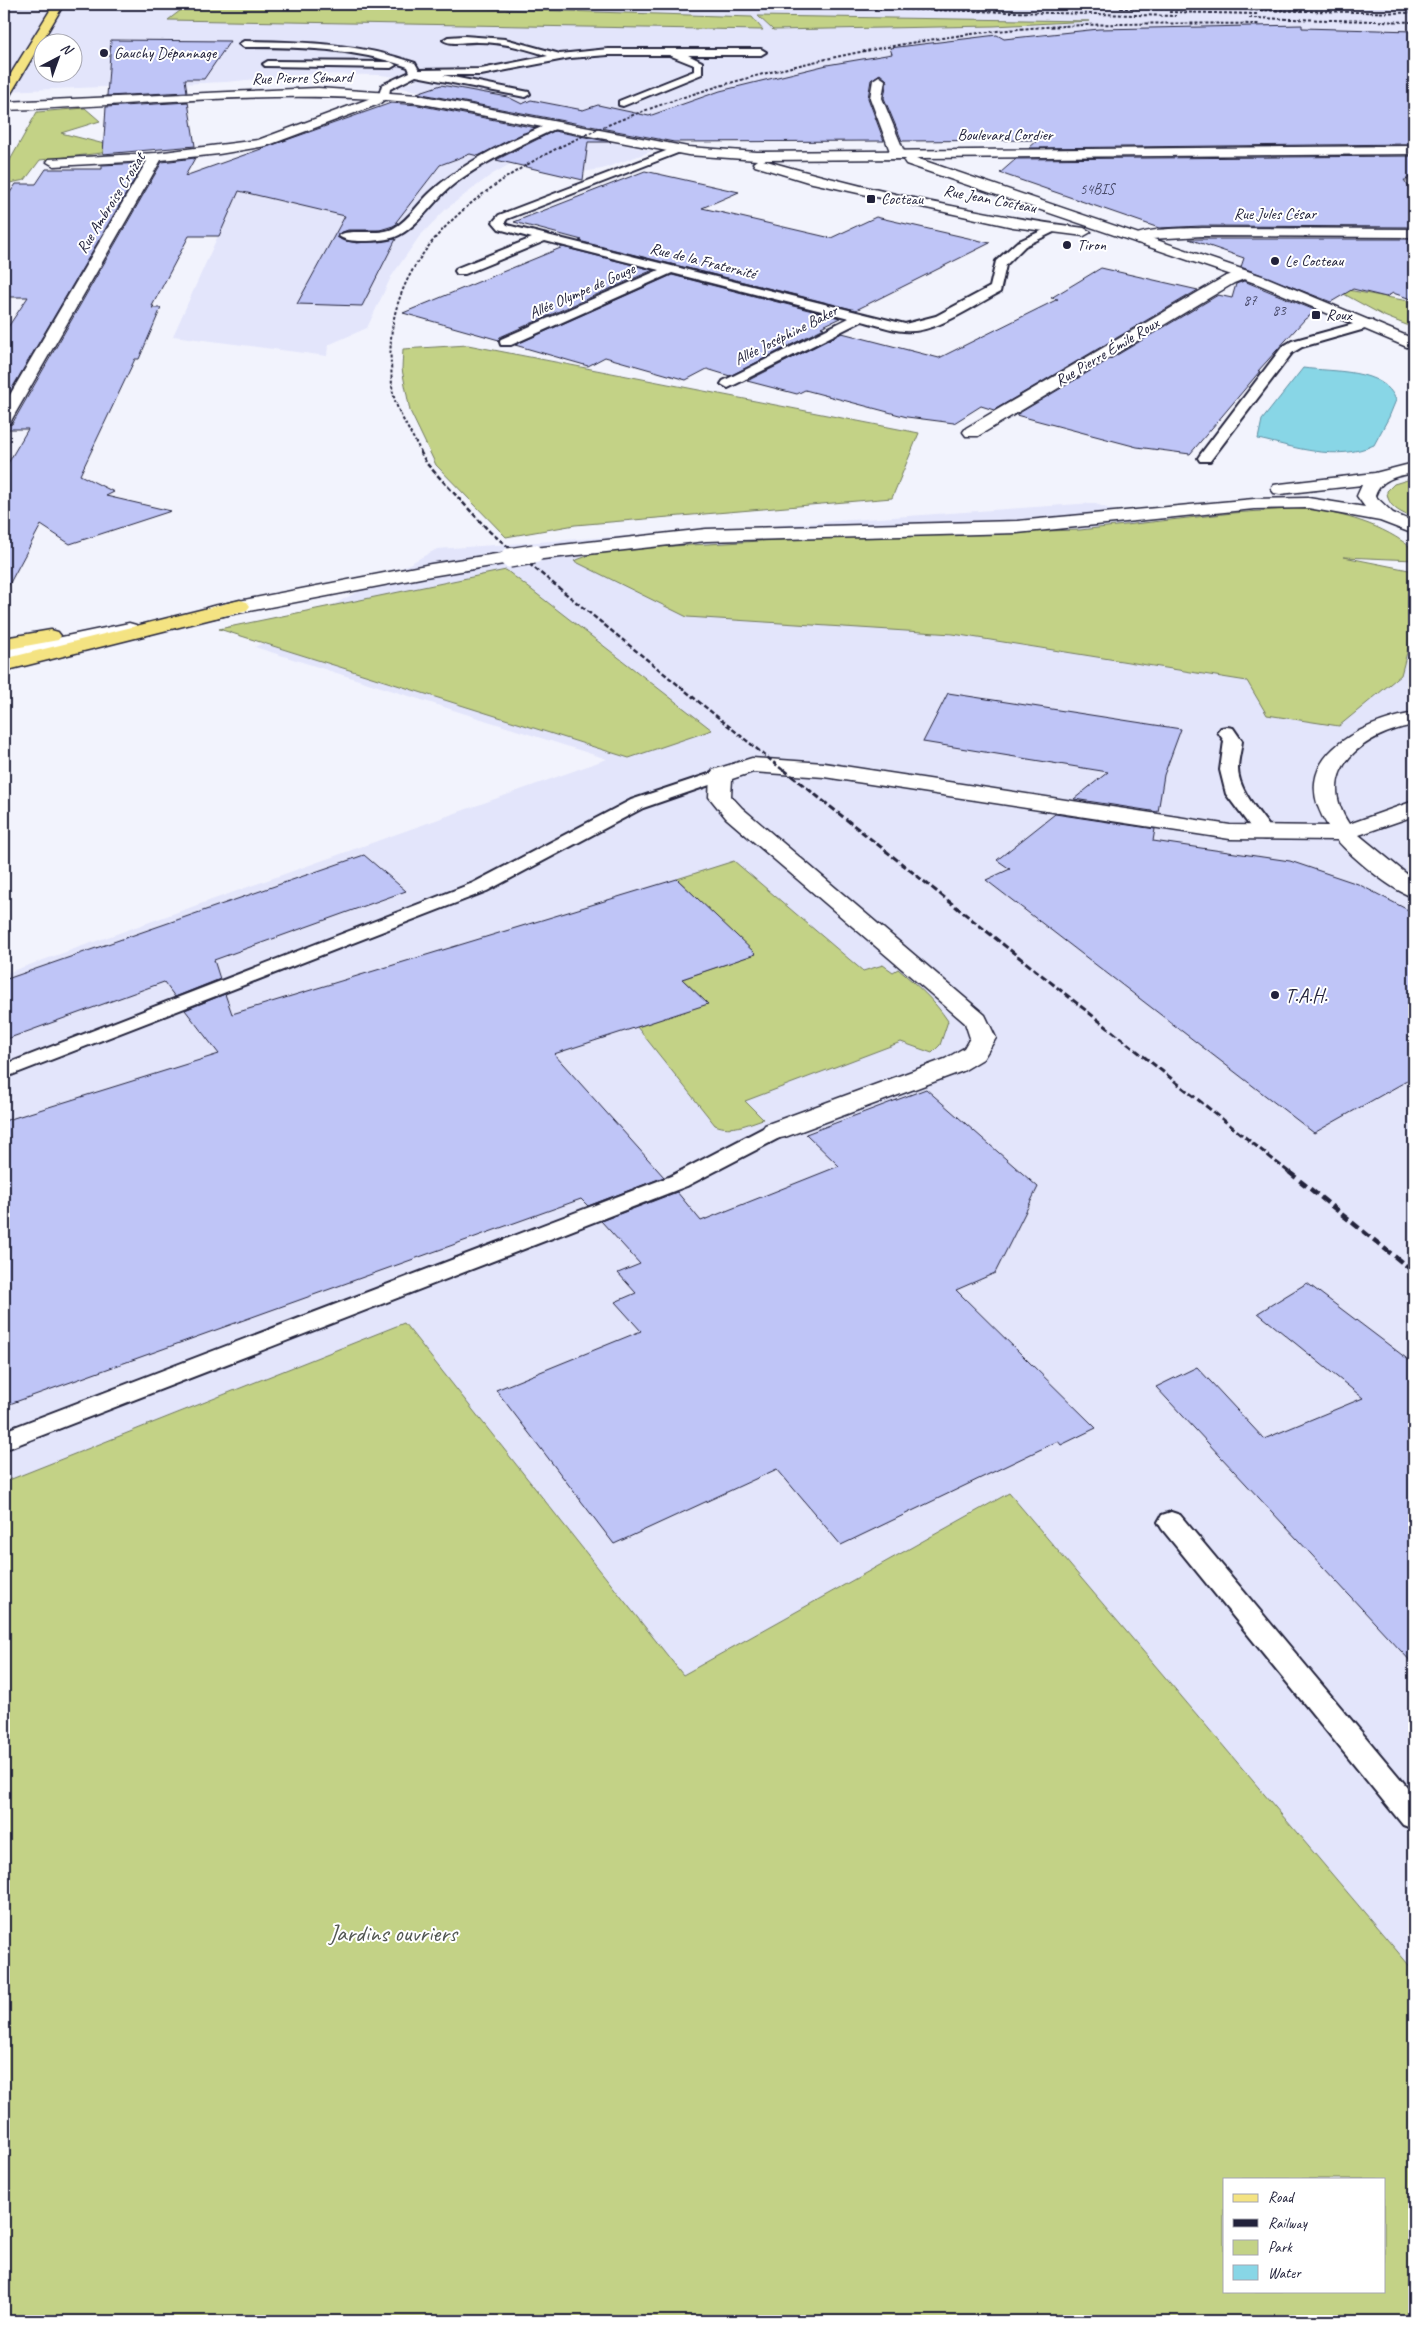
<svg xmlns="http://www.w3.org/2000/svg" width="1418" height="2325" viewBox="0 0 1418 2325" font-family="Caveat,sans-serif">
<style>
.built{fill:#e3e5fb;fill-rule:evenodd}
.green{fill:#c3d286;stroke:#727a60;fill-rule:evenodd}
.water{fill:#88d6e6;stroke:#5f8ea2}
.building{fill:#bfc5f7;stroke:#22223b}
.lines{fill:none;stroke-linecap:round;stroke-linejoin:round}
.lane-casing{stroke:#22223b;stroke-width:4}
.street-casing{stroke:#22223b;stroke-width:3}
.secondary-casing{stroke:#22223b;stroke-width:3}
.primary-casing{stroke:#22223b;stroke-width:3}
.lane{fill:#fff;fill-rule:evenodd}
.street{fill:#fff;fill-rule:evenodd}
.secondary{fill:#fff;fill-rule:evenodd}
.primary{fill:#f4e382;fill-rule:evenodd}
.rail-far3{stroke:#22223b;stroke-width:2;stroke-dasharray:3 2;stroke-linecap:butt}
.rail-far2{stroke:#22223b;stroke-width:2.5;stroke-dasharray:5 2.5;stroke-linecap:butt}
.rail-far1{stroke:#22223b;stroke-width:3;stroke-dasharray:7 3;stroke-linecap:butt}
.rail{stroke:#22223b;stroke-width:4.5;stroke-dasharray:9 4.5;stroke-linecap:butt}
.secondary-bridge-casing{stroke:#22223b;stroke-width:22;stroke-linecap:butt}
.secondary-bridge{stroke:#fff;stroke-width:19}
.poi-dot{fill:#22223b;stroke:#fff;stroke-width:2}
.labels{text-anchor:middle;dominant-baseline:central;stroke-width:4;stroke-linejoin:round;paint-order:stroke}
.far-number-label{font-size:15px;fill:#494b6a}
.far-poi-label{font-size:16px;fill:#22223b;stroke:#fff;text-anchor:start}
.far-street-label{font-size:16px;fill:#22223b;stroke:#fff}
.poi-label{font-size:20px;fill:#22223b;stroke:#fff;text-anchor:start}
.near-park-label{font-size:24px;fill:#525752;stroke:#fff}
</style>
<rect width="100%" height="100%" fill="#f2f3fd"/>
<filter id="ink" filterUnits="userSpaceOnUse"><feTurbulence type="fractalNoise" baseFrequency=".02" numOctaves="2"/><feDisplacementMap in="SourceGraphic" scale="10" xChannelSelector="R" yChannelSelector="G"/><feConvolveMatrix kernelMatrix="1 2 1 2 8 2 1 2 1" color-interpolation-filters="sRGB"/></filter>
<g filter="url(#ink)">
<path class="built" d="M4,4H1414V138L895,141L876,75L835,64L747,85L612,130L490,104L396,87L417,80L381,75L309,74L226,82L4,91V56L8,52H4V28L11,19H4ZM42,42H72V72H42Z
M388,104L417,106L571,133L536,149L491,175L446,209L419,237L391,277L367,328L328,345L327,356L173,336L252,160L237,157Z
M594,138L652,151L602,169L561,175L535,169Z
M1093,503L1270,567L1414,575V1971L1009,1493L683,1675L404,1324L4,1482V974L607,759L255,647L437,549Z"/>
<path class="green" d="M4,4H175L171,8L30,5L4,7Z
M189,4H341L752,17L763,30L168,20Z
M758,16L1090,21L994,26L773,30Z
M85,108L100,121L61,133L128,150L40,160L25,180L5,184L4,187V171L37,112Z
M1331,287L1414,302V328L1384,316Z
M468,345L919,433L892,498L575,525L506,537L436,465L410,411L402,369L403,349Z
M1414,478V518C1401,513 1387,507 1387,491L1394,484Z
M1304,508C1343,514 1383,524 1414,550V560L1344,557L1414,571V626L1401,675L1339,726L1267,715L1247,681L953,634L687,617L574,561L603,550L831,537L1080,530L1233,513Z
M506,570L712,730L629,758L219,629Z
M734,861L863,971L883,965L893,972L898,969C917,985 934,1000 948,1021L940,1045L932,1053L901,1042L745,1101L763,1119C747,1124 732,1132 715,1125L637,1027L707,1003L682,979L755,954L677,879Z
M404,1323L683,1675L1009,1493L1414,1971V2321H4V1482ZM1224,2179H1384V2291H1224Z"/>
<path class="water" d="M1303,368C1332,372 1384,368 1396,400L1389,417L1374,445C1336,462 1295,447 1258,439L1262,420Z"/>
<path class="building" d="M1302,25V28L1414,31V144L1029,148L1038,140L902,141L884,98L887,80L880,74L871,80L868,98L884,141H881L674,142L417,93L441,85L508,97L522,104L531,100L583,110L598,105L649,116L720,91L827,65L892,54L890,48L997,35L1004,39L1099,29Z
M111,40L230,41L204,79H185L187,92L107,96Z
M188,102L195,146L103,154L106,107Z
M391,103L418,105L536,128L478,156L470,154L440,165L396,222L398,223L393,226L380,230H348L338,234L337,237L342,240L357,243L396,239L362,306L297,304L345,216L239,191L219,236H189L152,306H154L152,308H161L139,359H135L80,475L114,492L106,496L171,511L70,544L41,525L4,594V470L28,429H4V426L12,424L162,162L195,158L185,176Z
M554,131L611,142H588L583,180L496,160Z
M1414,156V178H1406L1408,180H1404L1414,194V227L1202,226L1159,228L1000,173L1016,159Z
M144,163L4,402V333L28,297H4V201L16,184H36L46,169H102V165Z
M645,171L739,192L702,208L831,238L876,217L990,243L856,310L579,241L582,240L514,222Z
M1189,239H1414V300L1393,293L1386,297L1353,289L1331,302L1241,267L1244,258Z
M563,247L653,270L500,337L499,340L403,313Z
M1101,268L1198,290L994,410L981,406L954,423L907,417L805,390L797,394L747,381L842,333L939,358L1058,299L1051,298Z
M672,275L840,318L821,327L824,328L730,376L707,369L686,380L605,357L588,366L515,345Z
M1244,281L1317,311L1305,319L1258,371H1260L1190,454L1137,447L1016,415L1218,295L1232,298L1236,284Z
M948,693L1181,729L1164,775L1158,812L1074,799L1108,772L923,742Z
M1055,814L1155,829L1153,841L1290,861L1358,884L1414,913V1077L1314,1133L986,880L1010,869L997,860Z
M364,855L406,891L214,960L220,979L175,997L164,982L4,1040V980Z
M677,879L756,954L682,979L708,1004L554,1054L664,1177L588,1206L581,1199L4,1406V1121L219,1054L185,1010L225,994L232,1014Z
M926,1089L1038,1187L995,1273L956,1290L1096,1428L1061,1445L1058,1441L841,1545L777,1469L614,1544L496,1390L641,1331L615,1302L636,1293L618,1273L640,1264L601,1221L677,1192L701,1221L839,1166L806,1134Z
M1307,1283L1414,1364V1665L1156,1387L1197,1367L1264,1439L1363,1398L1258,1313Z"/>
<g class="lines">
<g class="lane-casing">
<path id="lane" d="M464,36L505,39L560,54L608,49H761L766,52L761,55H688L702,62V74L623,106L619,105V101L694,71V65L669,55H608L570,58L481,75H443L529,92L530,94L525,97L416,76L390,89L389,95L384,98L379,95L382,85L410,72L408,67C354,48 300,47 244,47L239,44L244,41C303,42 359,43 415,63L419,70L481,69L548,56C525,48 502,42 478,42C468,41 451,46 443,40L448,37Z
M268,61L391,62L396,65L391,68L265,66L263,64Z
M555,122L559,123V127C523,144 486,160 454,184C434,199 419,227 395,237C384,241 347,244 339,236C347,227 379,237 394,228C410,219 419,202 432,191C459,167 491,150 523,135C534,131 544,125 555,122Z
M679,146L684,149L683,151L507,219L505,222L507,225L905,324L936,316L990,287L996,261L1017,242L1050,227L1054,226L1060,229L1025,246L1006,265L1000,292C975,305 933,335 904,331C890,330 875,324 862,321L728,388L721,384L723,381L849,318L672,273L511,345H501L500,342L501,339L659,270L545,241L465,274H457L455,271L457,268L532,238L499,229L493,222L499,215Z
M1368,320L1372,321L1374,324L1372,327L1302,347L1292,353L1210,461H1200L1198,458L1200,455L1282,347L1292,341Z
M1227,727L1233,728L1242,741C1241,750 1238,760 1238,769C1238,791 1262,815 1274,833L1272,837L1265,839L1258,837L1226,794L1220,770L1224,741L1218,732L1221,728Z
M721,770L727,771L730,775L727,779L643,808L487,891L4,1078V1065L473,883L631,800Z
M775,1124L783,1126L786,1131L783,1136L687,1186L4,1450V1431L671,1176L767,1126Z
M1171,1512L1180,1515L1414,1795V1829L1403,1825L1162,1529L1158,1522L1162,1515Z"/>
</g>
<g class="street-casing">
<path id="street" d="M879,76L885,80L882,98L905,154L903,157H893L891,154L870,98L873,80Z
M384,91L390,95L379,104L266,146L219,154L161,160L12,419L10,423L4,424V405L147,161L54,166L47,162L49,159L156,153L258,140L371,98Z
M1202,228L1414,229V237L1202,236L1151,239L1137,243L1130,239C1140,227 1186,229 1202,228Z
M1244,270L1251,274L1249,277L1234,283L978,436H966L963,432L966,428L1224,277Z
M1414,713V725C1365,734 1313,769 1349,824L1414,801V816L1359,835L1414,880V897C1393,892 1352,857 1337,840L1230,839L824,777L753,772L732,779L731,796L742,808L985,1015L996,1038L983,1059L963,1071L785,1137L775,1139L765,1137L761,1131L765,1125L945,1059L964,1048L970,1038L965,1023L726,818L709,797L710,775L713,770L752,758L824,763L1230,825L1328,826C1284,759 1359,723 1414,713Z"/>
</g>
<g class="secondary-casing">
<path id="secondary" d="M318,88L418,95L688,147L757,152L1414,146V154L916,158L1268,278L1414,339V350L1258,284L906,164L904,161L906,159L763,160C868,190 976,214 1084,228L1091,232L1084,236L1013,227L808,182L755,166L753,163L757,160L688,155L418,103C282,87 140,106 4,110V102Z
M1414,463V473C1398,476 1381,478 1375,496L1393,513L1414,522V534L1380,521L1308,508L1254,509L1017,533L706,541L534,560L527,558L525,554L527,550L534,548L706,529L1017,521L1254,499L1308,498L1365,507L1357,496L1362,485L1280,494L1274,493L1271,489L1274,485L1280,484L1375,473Z
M509,552L516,554L518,558L516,562L431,576L213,618L206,616L203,612L206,608L213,606L431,564Z
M129,623L136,625L139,629L136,633L4,661V649Z"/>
</g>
<g class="primary-casing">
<path id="primary" d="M54,4H64L10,95L4,99V85Z
M240,600L247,602L250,606L247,610L4,671V659Z
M51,630L58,632L61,636L58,640L4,650V638Z"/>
</g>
<use href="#lane" class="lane"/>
<use href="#street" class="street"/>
<use href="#secondary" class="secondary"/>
<use href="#primary" class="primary"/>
<path class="rail-far3" d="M684,4L1176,16
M1049,4L1127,5
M1120,8L1178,9
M1250,10L1414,13
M1169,12L1257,14
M1249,18L1414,22
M421,452C413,436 398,414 394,397C391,387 392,375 391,364C374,140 807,55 971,34C1066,22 1163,23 1259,24"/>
<path class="rail-far2" d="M420,451L427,464L490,532L784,771"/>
<path class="rail-far1" d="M783,769L1290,1173"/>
<path class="rail" d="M1289,1172L1414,1272"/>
<g class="secondary-bridge-casing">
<path id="secondary-bridge" d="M509,558L534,554"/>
</g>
<use href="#secondary-bridge" class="secondary-bridge"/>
</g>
</g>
<g class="poi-dot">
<circle cx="104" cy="53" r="5"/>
<rect x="866" y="194" width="10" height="10" rx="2.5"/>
<circle cx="1067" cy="245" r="5"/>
<circle cx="1275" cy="261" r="5"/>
<rect x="1311" y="310" width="10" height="10" rx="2.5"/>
<circle cx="1275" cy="995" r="5"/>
</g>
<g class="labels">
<g class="far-number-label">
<text x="1097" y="189">54BIS</text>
<text x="1250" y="300">87</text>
<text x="1279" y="310">83</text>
</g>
<g class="far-poi-label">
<text x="114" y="53">Gauchy Dépannage</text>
<text x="881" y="199">Cocteau</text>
<text x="1077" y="245">Tiron</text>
<text x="1285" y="261">Le Cocteau</text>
<text x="1326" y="315">Roux</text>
</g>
<g class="far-street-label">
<text transform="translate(302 78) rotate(-1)">Rue Pierre Sémard</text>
<text x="1005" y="135">Boulevard Cordier</text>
<text transform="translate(990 199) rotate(11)">Rue Jean Cocteau</text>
<text transform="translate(111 203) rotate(-58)">Rue Ambroise Croizat</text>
<text x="1275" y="214">Rue Jules César</text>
<text transform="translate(703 261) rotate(14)">Rue de la Fraternité</text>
<text transform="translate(582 291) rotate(-24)">Allée Olympe de Gouge</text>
<text transform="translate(786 335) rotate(-27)">Allée Joséphine Baker</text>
<text transform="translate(1107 352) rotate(-31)">Rue Pierre Émile Roux</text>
</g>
<g class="poi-label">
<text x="1285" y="995">T.A.H.</text>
</g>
<g class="near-park-label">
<text x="393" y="1933">Jardins ouvriers</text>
</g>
</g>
<rect width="1418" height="2325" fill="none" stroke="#fff" stroke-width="20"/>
<rect x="10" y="10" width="1398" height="2305" fill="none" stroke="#22223b" stroke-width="2" filter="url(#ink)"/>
<rect x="1223" y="2178" width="162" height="115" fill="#ffffff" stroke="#a7a7b1"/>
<rect x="1233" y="2194" width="25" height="8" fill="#f4e382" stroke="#a7a7b1"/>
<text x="1268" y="2202" font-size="15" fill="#22223b">Road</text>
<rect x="1233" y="2219" width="25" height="8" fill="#22223b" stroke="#a7a7b1"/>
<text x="1268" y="2228" font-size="15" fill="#22223b">Railway</text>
<rect x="1233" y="2240" width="25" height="15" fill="#c3d286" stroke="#a7a7b1"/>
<text x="1268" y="2252" font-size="15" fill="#22223b">Park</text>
<rect x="1233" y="2265" width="25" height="15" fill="#88d6e6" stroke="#a7a7b1"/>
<text x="1268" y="2278" font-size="15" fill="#22223b">Water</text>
<g transform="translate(58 58) rotate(41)"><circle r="24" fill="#ffffff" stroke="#a7a7b1"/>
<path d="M0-4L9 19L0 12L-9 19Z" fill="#22223b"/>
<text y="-8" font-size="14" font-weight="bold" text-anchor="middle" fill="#22223b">N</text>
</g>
</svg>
